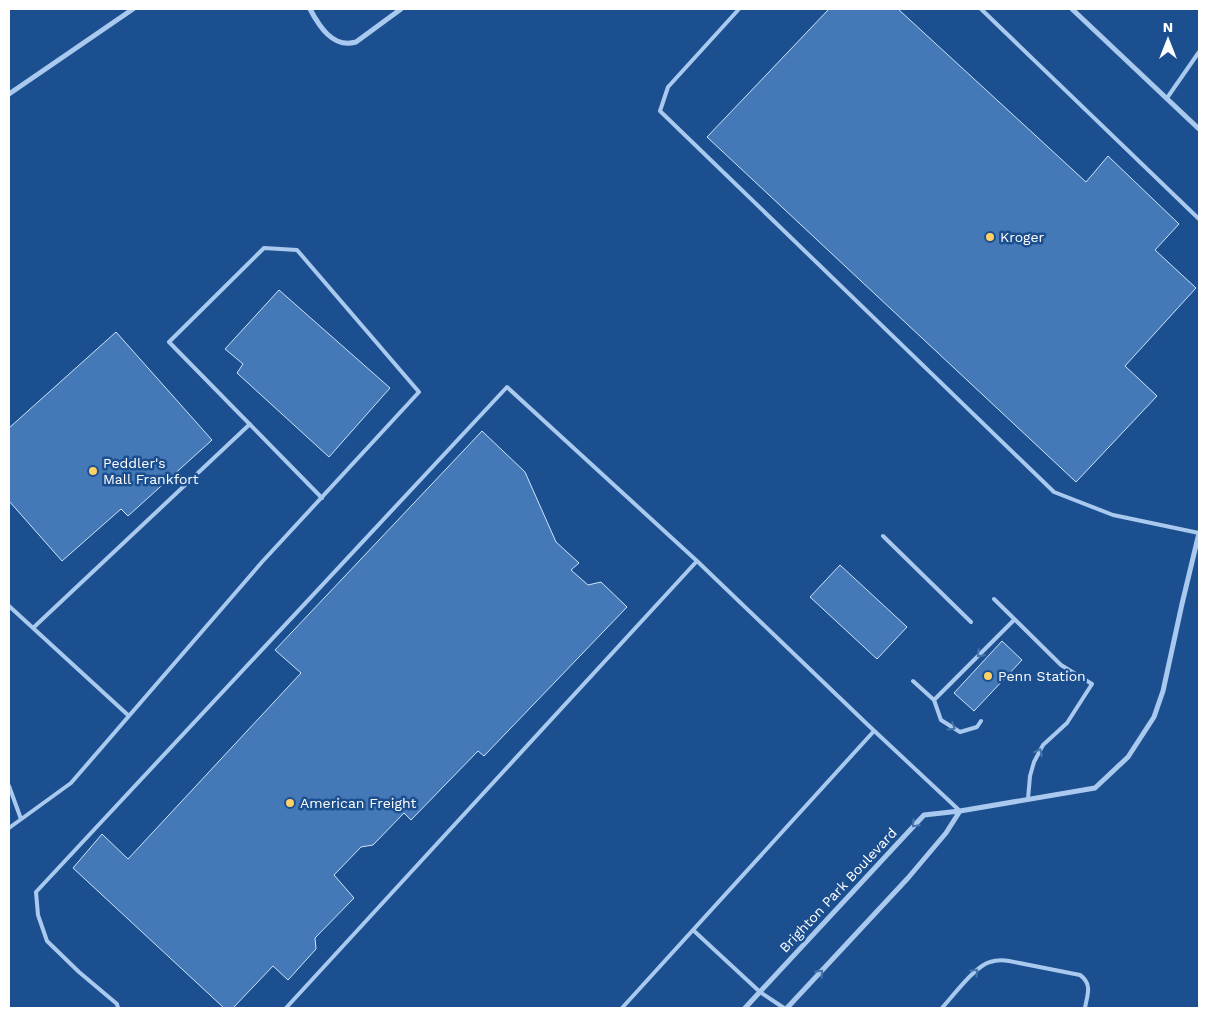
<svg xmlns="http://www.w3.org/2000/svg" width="1208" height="1017" viewBox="0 0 1208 1017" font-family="'Work Sans',sans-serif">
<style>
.building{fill:#4478b7;stroke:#cfe3fa}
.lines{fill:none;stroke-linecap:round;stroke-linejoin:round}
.lane{stroke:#a9c9ee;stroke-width:4}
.street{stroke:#a9c9ee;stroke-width:5}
.oneway{stroke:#4674ac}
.poi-dot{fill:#ffd166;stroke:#1b4f8f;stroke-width:2}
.labels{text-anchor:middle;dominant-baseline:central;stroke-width:5;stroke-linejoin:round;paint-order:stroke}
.poi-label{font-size:14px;fill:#fff;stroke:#1b4f8f;text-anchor:start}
.street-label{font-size:14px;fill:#fff;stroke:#1b4f8f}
</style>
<rect width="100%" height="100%" fill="#1b4f8f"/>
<path class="building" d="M829,9H898L1086,182L1108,156L1179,224L1155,250L1196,288L1125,366L1157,396L1076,482L707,137Z
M279,290L390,388L329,457L237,373L243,364L225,349Z
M116,332L212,440L128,516L121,509L62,561L9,501V428Z
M482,431L525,472L556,542L579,563L571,570L588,585L601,582L627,607L484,756L478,751L411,820L404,813L373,845L361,847L334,875L354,898L315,938L316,949L288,980L273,966L233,1008H224L73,868L102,834L128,859L301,673L275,650Z
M840,565L907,627L877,659L810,597Z
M1002,641L1022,660L974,711L954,693Z"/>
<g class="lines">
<path class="lane" d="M739,9L668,87L660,111L1054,492L1113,515L1199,533
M981,9L1199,219
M1167,98L1199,52
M883,536L971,622
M994,599L1061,665L1092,684L1067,723L1043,745L1034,762L1030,776L1028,799
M9,606L129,716
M33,628L250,424
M913,681L934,700L1014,620
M934,700L941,720L960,732L977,727L981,721
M9,786L21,819
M9,828L71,783L262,562L419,392L297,250L264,248L169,342L322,498
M693,930L760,992L784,1008
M118,1008L117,1004L79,972L47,941L38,915L36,892L507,387L697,561
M286,1008L697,561L868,725L960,811
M622,1008L874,731
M942,1008C953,996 975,966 990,962C996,960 1003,960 1009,961L1080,975C1093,984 1087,996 1085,1008"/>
<path class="street" d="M310,9C319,26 333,49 356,42L401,9
M1072,9L1199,129
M9,94L133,9
M745,1008L924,815L960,811L1095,788L1128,757L1154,717L1163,691L1182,604L1199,533
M787,1008L908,878L946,833L960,811"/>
</g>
<defs><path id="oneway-chevron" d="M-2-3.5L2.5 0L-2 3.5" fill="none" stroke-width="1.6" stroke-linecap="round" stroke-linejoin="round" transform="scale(1.25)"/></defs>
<g class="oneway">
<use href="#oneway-chevron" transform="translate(980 654) rotate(135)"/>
<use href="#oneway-chevron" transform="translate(952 727) rotate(32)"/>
<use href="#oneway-chevron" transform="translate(1039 752) rotate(-62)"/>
<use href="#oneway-chevron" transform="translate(915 824) rotate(134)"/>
<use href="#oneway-chevron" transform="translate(975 972) rotate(-46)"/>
<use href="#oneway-chevron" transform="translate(820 973) rotate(-47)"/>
</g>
<g class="poi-dot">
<circle cx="990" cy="237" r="5"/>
<circle cx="93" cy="471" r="5"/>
<circle cx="988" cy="676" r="5"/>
<circle cx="290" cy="803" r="5"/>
</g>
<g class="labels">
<g class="poi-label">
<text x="1000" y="237">Kroger</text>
<text x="103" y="463">Peddler's<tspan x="103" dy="16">Mall Frankfort</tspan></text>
<text x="998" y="676">Penn Station</text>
<text x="300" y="803">American Freight</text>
</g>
<g class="street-label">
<text transform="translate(838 890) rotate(-47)">Brighton Park Boulevard</text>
</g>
</g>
<rect width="1208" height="1017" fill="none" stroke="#ffffff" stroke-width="20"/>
<g transform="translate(1168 40)" stroke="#1b4f8f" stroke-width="4" paint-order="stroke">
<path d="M0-4L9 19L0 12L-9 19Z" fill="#ffffff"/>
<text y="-8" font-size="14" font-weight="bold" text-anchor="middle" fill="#ffffff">N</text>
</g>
</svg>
